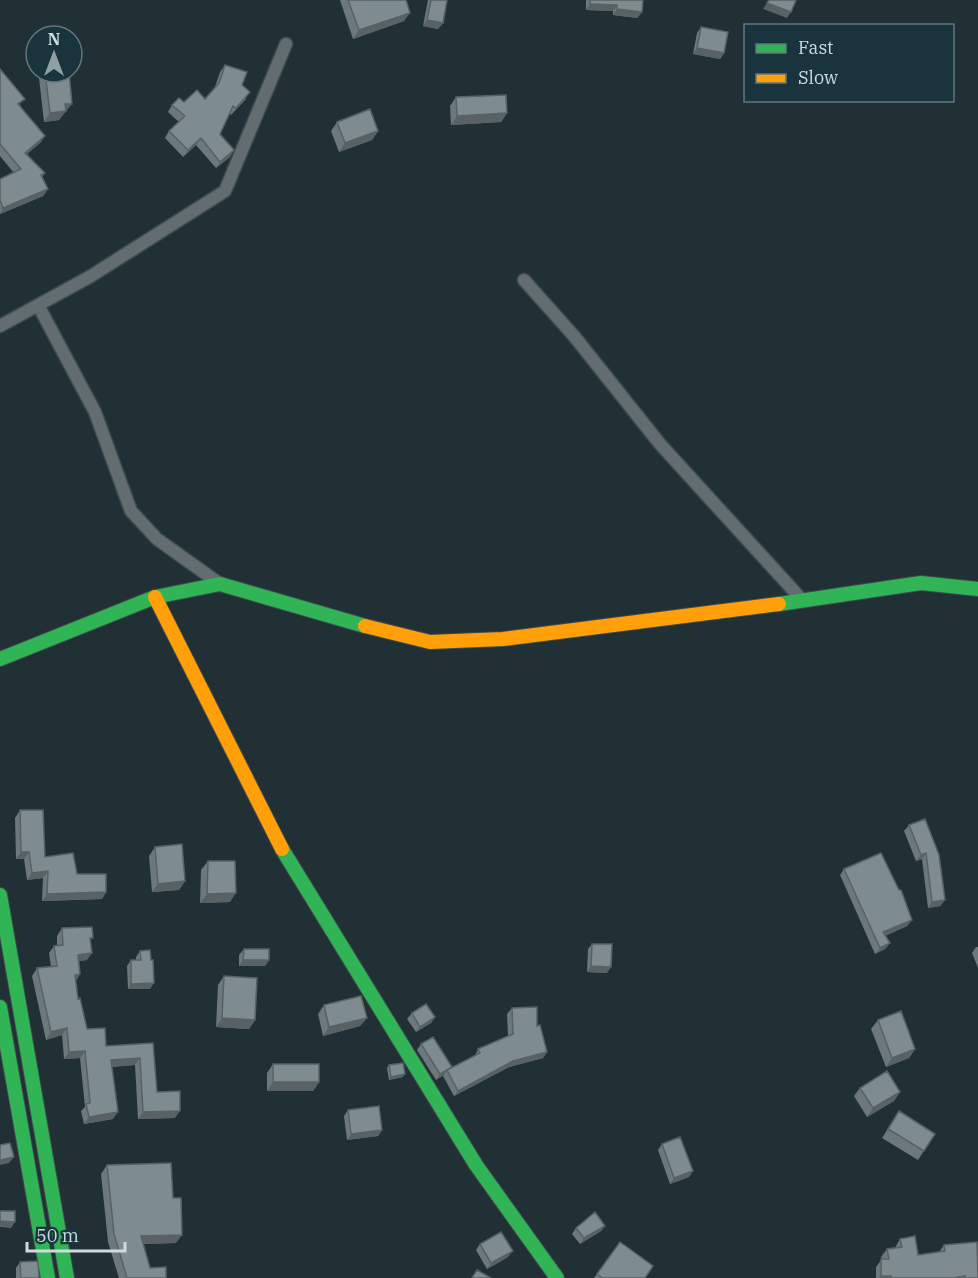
<svg xmlns="http://www.w3.org/2000/svg" width="978" height="1278" viewBox="0 0 978 1278" font-family="'IBM Plex Serif',serif">
<style>
.lines{fill:none;stroke-linecap:round;stroke-linejoin:round}
.street-casing{stroke:#3e4b4e;stroke-width:15}
.fast-casing{stroke:#3e4b4e;stroke-width:16}
.slow-casing{stroke:#3e4b4e;stroke-width:16}
.street{stroke:#636d70;stroke-width:12}
.fast{stroke:#30b455;stroke-width:14}
.slow{stroke:#ff9f0a;stroke-width:14}
.wall{fill:#6c787b}
.shaded-wall{fill:#586164}
.building{fill:#7e8b8f;stroke:#586164;stroke-width:1.5}
</style>
<rect width="100%" height="100%" fill="#213034"/>
<g class="lines">
<g class="street-casing">
<path id="street" d="M524,280L574,336L660,444L803,601
M38,305L95,412L131,511L157,539L220,584
M0,326L91,276L225,191L286,44"/>
</g>
<g class="fast-casing">
<path id="fast" d="M779,604L921,583L978,589
M0,659L155,597L220,584L365,626
M282,849L476,1165L557,1278
M0,895L67,1278
M0,1007L48,1278"/>
</g>
<g class="slow-casing">
<path id="slow" d="M155,597L282,849
M365,626L430,642L503,639L779,604"/>
</g>
<use href="#street" class="street"/>
<use href="#fast" class="fast"/>
<use href="#slow" class="slow"/>
</g>
<path class="wall" d="M340,0H406L404,21L353,39Z
M428,0H447L443,23L438,29L423,26Z
M586,0H643L642,12L637,18L613,15V11L586,10Z
M701,27L724,53L720,59L693,54L697,33Z
M225,65L242,85L246,99L231,115L230,113L220,134L230,157L216,168L196,145L183,157L165,138L169,131L179,122L168,112L172,105L184,102L205,99L215,87L220,72Z
M0,69L41,142L27,154L45,173L42,177L48,189L43,196L0,214V179L14,173L0,156Z
M43,72H45L66,112L64,113L59,120L44,122L39,78Z
M456,97L507,113L501,122L451,125L450,106Z
M337,122L378,131L372,140L339,152L331,131Z
M20,810L45,857L106,892L102,899L42,901L43,878L27,880L24,859H16L15,818Z
M909,825L939,855L945,900L940,906L928,908L922,859L916,861L904,831Z
M155,847L185,881L179,890L152,892L149,856Z
M208,861L230,902L200,903L201,870Z
M844,869L912,920L907,926L885,936L890,943L885,949L875,954L840,875Z
M62,928L90,941L87,960L79,961L80,974L75,982L78,999L87,1029L106,1046L153,1043L157,1092L175,1118L138,1119L135,1065L112,1067L113,1119L84,1124L81,1111L85,1107L80,1058L64,1059L62,1035L46,1040L32,976L37,968L51,967L49,953L54,946H57V936Z
M592,944L607,973L587,972L588,949Z
M976,947H978V968L972,953Z
M244,949L269,960L265,966H239V955Z
M140,951L150,989H128L127,966L131,960H136V957Z
M224,976L255,1020L249,1029L216,1027L218,985Z
M324,1005L367,1018L360,1026L323,1036L318,1014Z
M512,1008L537,1026L547,1052L543,1058L509,1067L454,1096L443,1076L444,1075L436,1080L417,1050L421,1044L450,1069L475,1056L478,1049L508,1036L507,1014Z
M412,1013L435,1017L431,1023L416,1032L407,1019Z
M878,1020L915,1049L909,1058L886,1067L871,1029Z
M273,1064L319,1082L313,1091H267V1073Z
M389,1065L403,1077L389,1080L387,1068Z
M860,1088L900,1092L894,1101L867,1117L854,1096Z
M348,1110L382,1130L378,1136L347,1140L344,1116Z
M899,1111L935,1134L918,1160L882,1138Z
M662,1144L693,1171L689,1177L670,1184L658,1150Z
M107,1165L173,1198L176,1243L143,1244L150,1268L166,1278H119L108,1242L101,1174Z
M605,1226L601,1231L580,1244L572,1234L576,1228Z
M900,1239L918,1255L939,1252L944,1245L978,1278H876V1267L882,1259L881,1257L887,1249L895,1248Z
M620,1242L645,1278H594Z
M480,1244L508,1257L487,1269L476,1250Z
M20,1262L39,1278H16V1268Z"/>
<path class="shaded-wall" d="M767,3L791,12L787,18L763,9Z
M590,4L617,5L613,11L586,10Z
M617,9L642,12L637,18L613,15Z
M410,13L404,21L353,39L359,30Z
M427,20L443,23L438,29L423,26Z
M697,48L724,53L720,59L693,54Z
M65,104H72L59,120L44,122L50,113Z
M507,113L501,122L451,125L457,116Z
M378,131L372,140L339,152L345,143Z
M45,136L41,142L21,159L25,153Z
M201,138L196,145L183,157L188,150Z
M234,150L230,157L216,168L220,162Z
M48,189L43,196L0,214L3,208Z
M21,852H29L24,859H16Z
M926,853L922,859L916,861L921,855Z
M48,871L43,878L27,880L32,873Z
M185,881L179,890L152,892L158,884Z
M106,892L102,899L42,901L47,894Z
M236,893L230,902L200,903L207,894Z
M945,900L940,906L928,908L932,902Z
M912,920L907,926L879,938L883,932Z
M890,943L885,949L875,954L880,948Z
M92,953L87,960L73,962L78,955Z
M243,960H269L265,966H239Z
M591,966L611,967L607,973L587,972Z
M80,974L75,982V975Z
M154,983L150,989H128L131,984Z
M435,1017L431,1023L416,1032L420,1027Z
M222,1018L255,1020L249,1029L216,1027Z
M367,1018L360,1026L323,1036L329,1027Z
M67,1028L62,1035L46,1040L51,1032Z
M915,1049L909,1058L886,1067L892,1058Z
M85,1051L80,1058L64,1059L69,1052Z
M547,1052L543,1058L509,1067L454,1096L458,1091L513,1061Z
M140,1058L135,1065L106,1067L111,1060Z
M452,1067L448,1072L447,1070L444,1075L436,1080L440,1074Z
M405,1074L403,1077L389,1080L391,1077Z
M273,1082H319L313,1091H267Z
M900,1092L894,1101L867,1117L873,1108Z
M180,1111L175,1118L138,1119L143,1112Z
M118,1112L113,1119L84,1124L89,1117Z
M382,1130L378,1136L347,1140L351,1134Z
M14,1157L9,1163L0,1165V1160Z
M693,1171L689,1177L670,1184L674,1178Z
M0,1221L15,1222L11,1228L0,1227Z
M605,1226L601,1231L580,1244L584,1238Z
M182,1235L176,1243L135,1244L141,1236Z
M513,1251L508,1257L487,1269L491,1263Z
M881,1276H891L890,1278H879Z"/>
<path class="building" d="M348,0H406L410,13L359,30Z
M431,0H447L443,23L427,20Z
M590,0H643L642,12L617,9V5L590,4Z
M769,0H796L791,12L767,3Z
M701,27L728,32L724,53L697,48Z
M225,65L247,72L242,85L250,92L236,108L233,106L220,134L234,150L220,162L201,138L188,150L169,131L185,116L172,105L179,98L184,102L197,90L205,99L219,83Z
M0,69L25,99L18,104L45,136L25,153L45,173L41,175L48,189L3,208L0,200V179L21,169L0,144Z
M45,72H69L72,104H65L66,111L50,113Z
M506,95L507,113L457,116L456,97Z
M370,109L378,131L345,143L337,122Z
M20,810H43L45,857L73,853L77,874H106V892L47,894L48,871L32,873L29,852H21Z
M925,819L939,855L945,900L932,902L926,853L921,855L909,825Z
M182,844L185,881L158,884L155,847Z
M881,853L899,890H901L912,920L883,932L890,943L880,948L844,869Z
M208,861H235L236,893L207,894Z
M92,927L93,938H90L92,953L78,955L80,974L75,975L78,999L80,998L87,1029L105,1028L106,1046L153,1043L157,1092L180,1091V1111L143,1112L140,1058L111,1060L118,1112L89,1117L86,1104L90,1103L85,1051L69,1052L67,1028L51,1032L37,968L57,966L54,946L63,945L62,928Z
M592,944H612L611,967L591,966Z
M244,949H269V960H243Z
M150,950L151,960H153L154,983L131,984V960H141L140,951Z
M224,976L257,978L255,1020L222,1018Z
M361,996L367,1018L329,1027L324,1005Z
M426,1004L435,1017L420,1027L412,1013Z
M537,1007V1026L540,1025L547,1052L513,1061L458,1091L447,1070L480,1053L478,1049L513,1034L512,1008Z
M901,1011L915,1049L892,1058L878,1020Z
M433,1037L452,1067L440,1074L421,1044Z
M403,1063L405,1074L391,1077L389,1065Z
M273,1064H319V1082H273Z
M887,1071L900,1092L873,1108L860,1088Z
M379,1106L382,1130L351,1134L348,1110Z
M899,1111L935,1134L924,1151L888,1129Z
M680,1137L693,1171L674,1178L662,1144Z
M10,1143L14,1157L0,1160V1145Z
M171,1163L173,1198H181L182,1235L141,1236L150,1268L166,1267V1278H127L114,1234L107,1165Z
M0,1211H15V1222L0,1221Z
M595,1212L605,1226L584,1238L576,1228Z
M501,1232L513,1251L491,1263L480,1244Z
M915,1236L918,1255L945,1251L944,1245L977,1242L978,1278H965V1276L954,1278H892L891,1276H881V1259H889L887,1249L902,1247L900,1239Z
M620,1242L653,1266L645,1278H603L597,1274Z
M38,1261L39,1278H21L20,1262Z
M477,1270L491,1278H472Z"/>
<rect x="744" y="24" width="210" height="78" fill="#19343c" stroke="#60777d" stroke-width="1.5"/>
<rect x="756" y="44" width="30" height="9" fill="#30b455" stroke="#60777d" stroke-width="1.5"/>
<text x="798" y="54" font-size="18" fill="#cbdbdf">Fast</text>
<rect x="756" y="74" width="30" height="9" fill="#ff9f0a" stroke="#60777d" stroke-width="1.5"/>
<text x="798" y="84" font-size="18" fill="#cbdbdf">Slow</text>
<g transform="translate(54 54)"><circle r="28" fill="#19343c" stroke="#60777d" stroke-width="1.5"/>
<path d="M0-4.5L10 22L0 15L-10 22Z" fill="#909fa3"/>
<text y="-9" font-size="16" font-weight="bold" text-anchor="middle" fill="#cbdbdf">N</text>
</g>
<path d="M27 1242v9h98v-9" fill="none" stroke="#cbdbdf" stroke-width="3"/>
<text x="36" y="1242" font-size="18" fill="#cbdbdf" stroke="#19343c" stroke-width="4.5" paint-order="stroke">50 m</text>
</svg>
